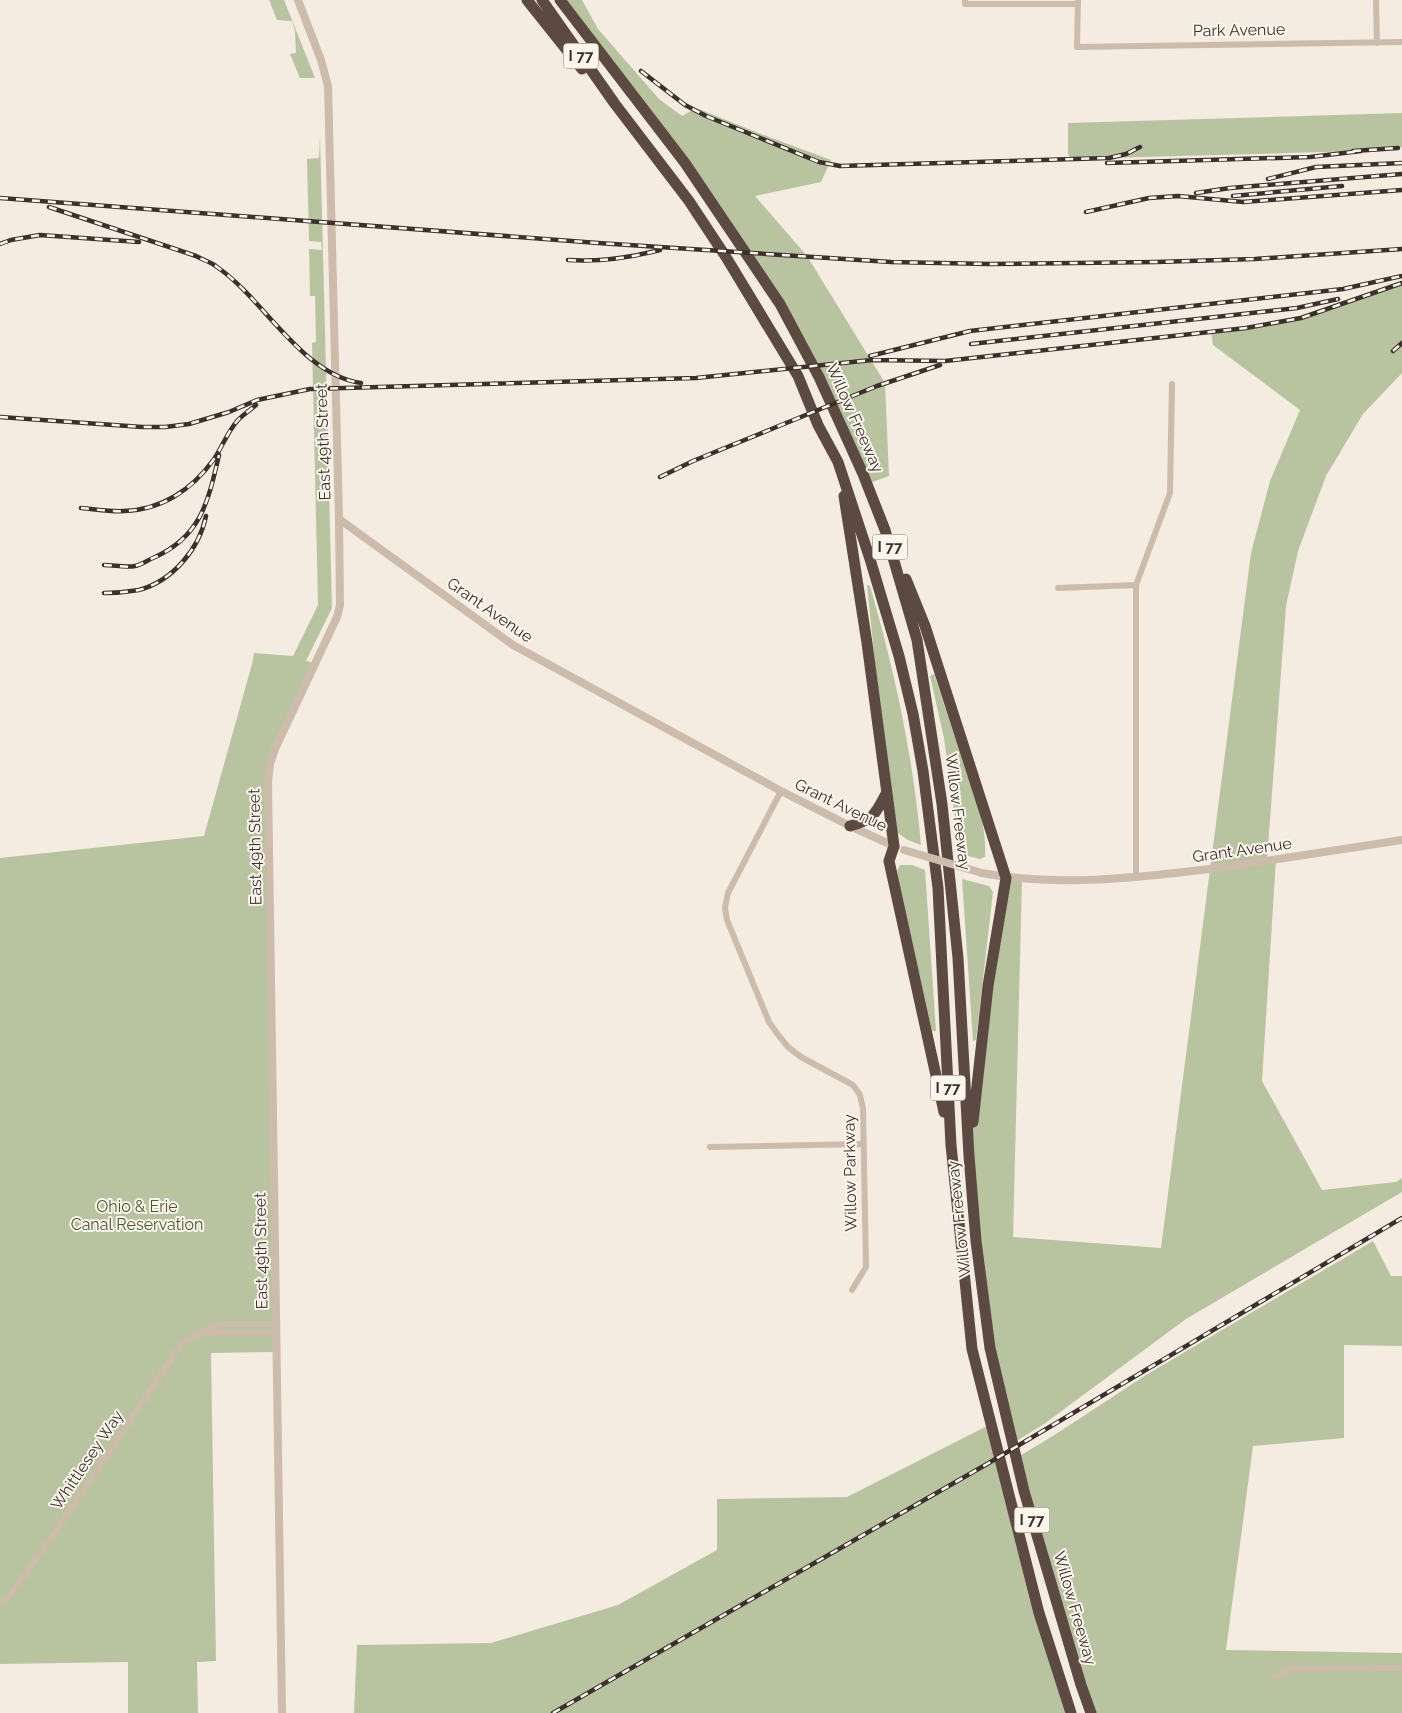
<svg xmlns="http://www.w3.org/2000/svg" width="1402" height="1713" viewBox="0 0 1402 1713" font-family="Raleway,sans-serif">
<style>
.green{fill:#b8c4a0}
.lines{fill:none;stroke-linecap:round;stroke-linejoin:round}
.minor{stroke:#cdbbac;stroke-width:6}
.tertiary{stroke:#cdbbac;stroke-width:8}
.motorway{stroke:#5c4a42;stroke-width:11}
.rail-casing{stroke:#3b302b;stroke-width:4.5}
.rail{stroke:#fbf5ee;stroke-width:2.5;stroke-dasharray:8;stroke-linecap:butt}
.tertiary-bridge{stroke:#cdbbac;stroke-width:8}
.labels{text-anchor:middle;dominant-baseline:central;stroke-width:4;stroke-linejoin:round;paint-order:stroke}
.shield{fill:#fbf5ee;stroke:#756b66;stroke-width:1}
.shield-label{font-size:15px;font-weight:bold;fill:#3b302b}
.street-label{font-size:16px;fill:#3b302b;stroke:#fbf5ee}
.park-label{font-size:16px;fill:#4a5a2e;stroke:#fbf5ee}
</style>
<rect width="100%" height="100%" fill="#f4ebe1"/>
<path class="green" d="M269,0H284L315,78H300L290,54L296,53L295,31L292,21L277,20Z
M560,0H582L598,29L659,99L682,116L696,108L761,134L831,160L821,182L755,196L807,256L885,383L889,476L867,484L780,304L685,163Z
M1402,113V147L1361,151L1070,159L1068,153V123Z
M320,135L332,608L306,661L314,663L270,764L276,1352L211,1353L216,1661L197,1662L198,1713H128V1662L0,1664V858L204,836L252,664L254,653L293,656L318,605L312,343L316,342L315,296H310L309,249L322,250L321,242L309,241L307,159L319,158Z
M1402,283V373L1363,414L1326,476L1298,551L1286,606L1267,860L1276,859L1262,1081L1322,1190L1396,1182L1402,1178V1192L1186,1319L1044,1424L1013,1443L990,1348L969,1156L1006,878H1022L1013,1237L1161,1248L1251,553L1270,481L1300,410L1213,345L1211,332L1246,328L1301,318Z
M867,585L870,586C895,673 913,755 921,845L908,840L896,832L879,703Z
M934,674L981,816C984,830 986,843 985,857L980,859L960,854L944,738L930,676Z
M900,865H912L925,870L936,1031H932L899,884L897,871Z
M962,879L989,886L993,892L976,1040L973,1041Z
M1373,1241L1391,1276H1402V1346L1344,1345V1438L1253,1446L1226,1650L1402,1653V1713H1091L1018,1457L1056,1434L1146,1375Z
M991,1424L1071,1713H354L357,1645L491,1643L618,1605L717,1550V1499L847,1497Z"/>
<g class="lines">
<path class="minor" d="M965,0V4H1078
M1078,0L1077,47L1402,42
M1376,0L1377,43
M1058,588L1136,585L1170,493L1172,384
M781,791L728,893L725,908L727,920L769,1022L779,1036L788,1047L801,1057L853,1085L860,1095L863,1109L866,1267L852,1290
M1136,878V585
M710,1147L863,1144
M200,1333H276
M0,1604L7,1599L45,1547L182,1343L214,1326L227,1324H276
M1275,1678L1287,1669L1402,1668"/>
<path class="tertiary" d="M339,519L513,645L781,791L850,826L896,847
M982,873C1057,887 1134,878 1210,869C1274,860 1338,850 1402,840
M282,1713L268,782L270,764L275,749L337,617L340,605L339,519L328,86L321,60L298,0"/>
<path class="motorway" d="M527,0L582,69
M542,0L615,104L689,201L726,257L798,376L818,425L838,462L870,559L899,656L913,714L923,771L938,888L951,1145L972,1349L1039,1613L1071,1713
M560,0L685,163L780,304L819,377L863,474L885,530L917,640L942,804L958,958L969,1156L976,1241L990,1348L1024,1491L1081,1685L1091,1713
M844,496L867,643L894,846L889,861L944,1112
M906,579L925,626L1006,878L988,986L973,1122
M850,826C874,819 874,816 886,794"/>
<g class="rail-casing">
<path id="rail" d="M641,71L685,105L706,116L819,162L840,166L1109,158L1126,154L1140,147
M1353,151L1398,148
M1107,163L1310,157L1361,151
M1268,179L1316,167L1402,163
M1196,193L1230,188L1402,174
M1233,196L1342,186
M0,198L598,243L891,262L990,264L1156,262L1255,259L1402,249
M49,207L196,256C203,260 211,262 217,267C264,299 302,375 361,383
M1086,212L1149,198L1178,196L1243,202L1402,190
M0,244L11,240L40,235L139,242
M568,260C600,262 629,258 660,250
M971,344L1297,308L1338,299
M1393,351L1402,343
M870,356L970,331L1343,289L1402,276
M0,417L142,427H165L189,424L229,412L257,400L310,389L696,378L872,360L945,361L1246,328L1301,318L1402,283
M660,477L693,461L877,386L940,365
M81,508C95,509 110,512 124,511C161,510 192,490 214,459C222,447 228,431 238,420C243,415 250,410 256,405
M104,565C114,565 126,568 135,566C141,565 148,560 153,558C201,537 208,502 219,455
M104,593C116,593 127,592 139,590C172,581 199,550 206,516
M553,1713L987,1464L1402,1218"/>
</g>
<use href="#rail" class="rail"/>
<path class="tertiary-bridge" d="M904,850L982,873"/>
</g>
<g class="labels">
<g class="shield">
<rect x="563.5" y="43.5" width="35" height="25" rx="4"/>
<rect x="872.5" y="534.5" width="35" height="25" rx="4"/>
<rect x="930.5" y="1075.5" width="35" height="25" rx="4"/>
<rect x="1014.5" y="1507.5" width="35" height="25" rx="4"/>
</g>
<g class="shield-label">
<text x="581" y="56">I 77</text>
<text x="890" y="547">I 77</text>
<text x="948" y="1088">I 77</text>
<text x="1032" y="1520">I 77</text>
</g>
<g class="street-label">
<text transform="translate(1239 30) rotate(-1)">Park Avenue</text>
<text transform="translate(855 418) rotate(66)">Willow Freeway</text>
<text transform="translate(323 442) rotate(-92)">East 49th Street</text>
<text transform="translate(490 610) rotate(35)">Grant Avenue</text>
<text transform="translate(841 805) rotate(26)">Grant Avenue</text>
<text transform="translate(958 812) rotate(83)">Willow Freeway</text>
<text transform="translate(255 847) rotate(-91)">East 49th Street</text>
<text transform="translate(1242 850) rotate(-8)">Grant Avenue</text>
<text transform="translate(850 1173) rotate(-91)">Willow Parkway</text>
<text transform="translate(959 1219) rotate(-96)">Willow Freeway</text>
<text transform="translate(261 1251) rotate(-91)">East 49th Street</text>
<text transform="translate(87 1460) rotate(-56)">Whittlesey Way</text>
<text transform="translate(1075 1608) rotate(74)">Willow Freeway</text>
</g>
<g class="park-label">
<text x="137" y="1206">Ohio &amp; Erie<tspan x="137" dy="18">Canal Reservation</tspan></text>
</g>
</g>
</svg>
